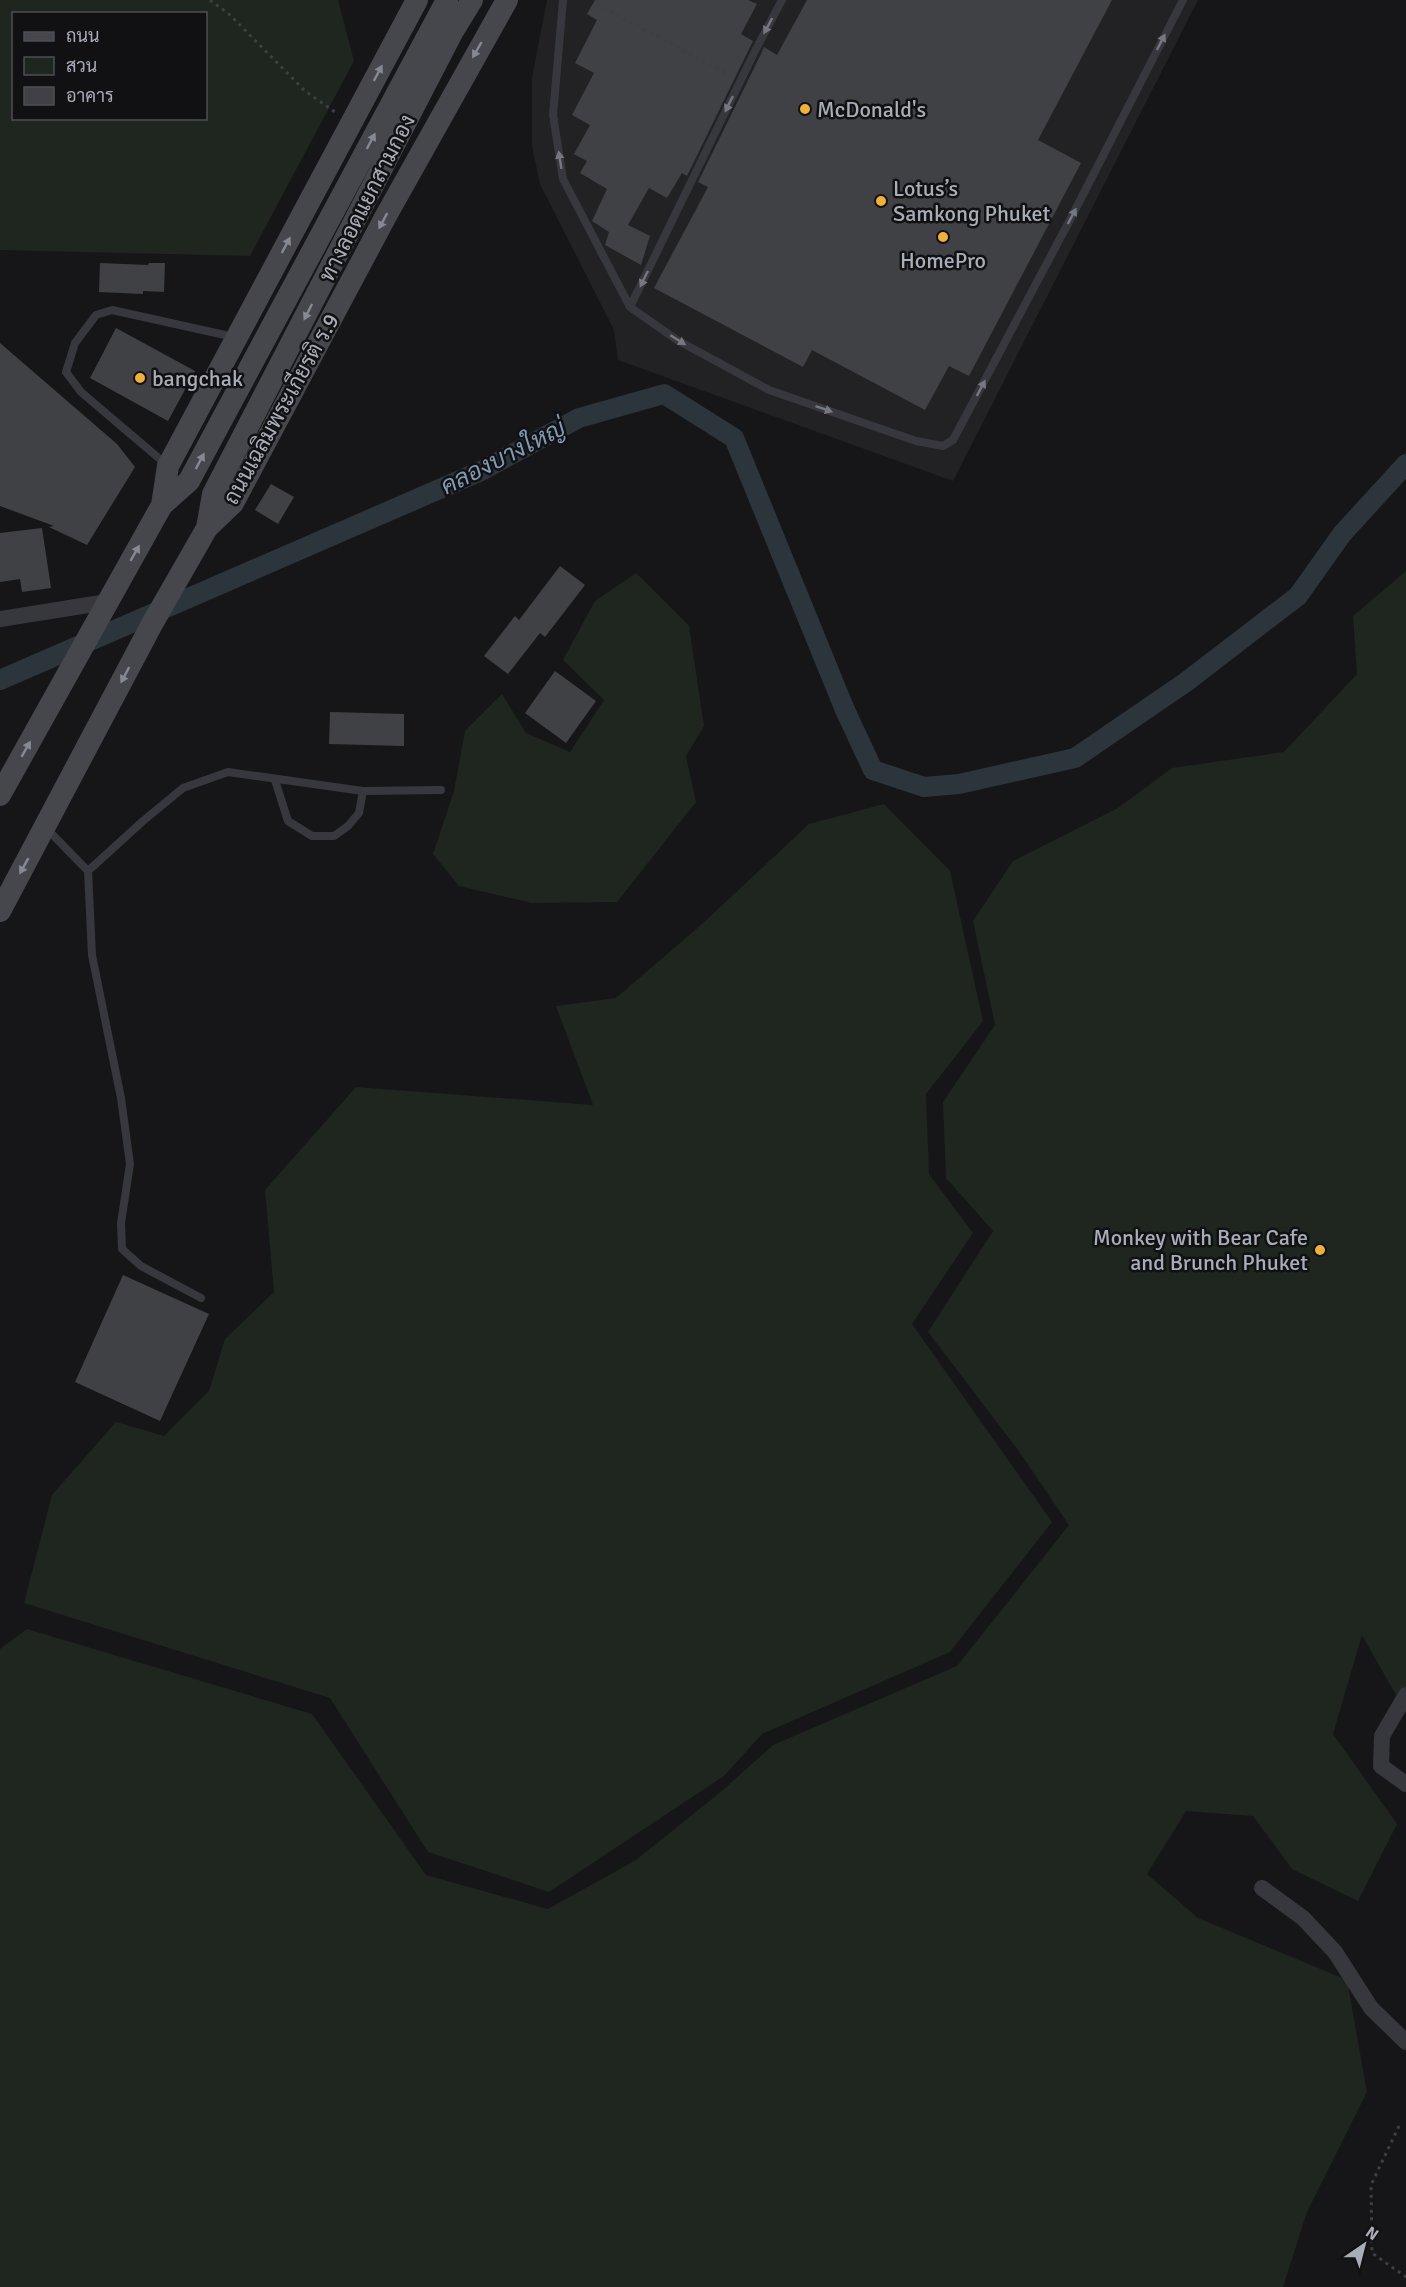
<svg xmlns="http://www.w3.org/2000/svg" width="1406" height="2287" viewBox="0 0 1406 2287" font-family="Signika,Sarabun,sans-serif">
<style>
.built{fill:#222225}
.green{fill:#1e261f;fill-rule:evenodd}
.lines{fill:none;stroke-linecap:round;stroke-linejoin:round}
.canal{stroke:#2c353c;stroke-width:20}
.building{fill:#404145}
.path{stroke:#3d3f44;stroke-width:3;stroke-dasharray:3 4.5;stroke-linecap:butt}
.lane{stroke:#37383d;stroke-width:8}
.street{stroke:#37383d;stroke-width:16}
.secondary{stroke:#45474d;stroke-width:22}
.oneway{fill:#757881}
.oneway2{fill:#858993}
.poi-dot{fill:#f2b134;stroke:#111113;stroke-width:2}
.labels{text-anchor:middle;dominant-baseline:central;stroke-width:5;stroke-linejoin:round;paint-order:stroke}
.poi-label{font-size:22px;fill:#a8adb8;stroke:#111113;text-anchor:start}
.street-label{font-size:22px;fill:#a8adb8;stroke:#111113}
.water-label{font-size:24px;font-style:italic;fill:#7f9bb3;stroke:#111113}
</style>
<rect width="100%" height="100%" fill="#161618"/>
<path class="built" d="M547,0H1198L953,481L618,360L614,330L540,184L532,146V77Z"/>
<path class="green" d="M0,0H338L354,61L250,256L0,250ZM14,14H206V118H14Z
M1406,571V1713L1362,1635L1333,1734L1397,1824L1358,1901L1292,1869L1253,1816L1186,1811L1147,1874L1198,1918L1347,1980L1367,2092L1307,2212L1283,2287H0V1649L27,1629L312,1714L426,1875L548,1909L636,1860L723,1790L773,1745L957,1666L1069,1525L1018,1450L928,1332L993,1231L946,1178L943,1102L995,1025L973,921L1013,861L1118,808L1172,768L1284,752L1357,674L1353,616Z
M636,573L689,626L704,726L686,756L696,802L617,902L532,903L459,886L433,854L454,791L465,731L502,694L526,733L570,752L604,700L563,660L595,601Z
M884,804L950,871L983,1021L926,1094L929,1174L973,1233L912,1324L1052,1522L950,1652L762,1734L724,1776L549,1892L428,1852L330,1698L24,1603L52,1495L116,1422L164,1436L209,1391L225,1339L274,1292L265,1190L356,1087L593,1105L556,1006L616,998L702,924L809,824Z"/>
<g class="lines">
<path class="canal" d="M0,680L481,471L579,418L664,394L734,438L845,710L873,770L924,787L959,784L1075,758L1186,682L1298,596L1342,534L1406,464"/>
</g>
<path class="building" d="M595,0H748L757,4L741,34L753,41L687,176L682,173L667,198L649,188L628,225L650,236L641,265L605,245L609,232L592,221L607,189L580,173L587,161L574,154L590,125L572,115L594,73L575,63L597,20L587,14Z
M807,0H1112L1038,140L1081,163L969,376L949,366L925,410L812,350L803,367L654,288L708,187L698,182L761,54L764,47L777,55Z
M100,263L148,265L149,263H165L164,292L143,291V294L99,292Z
M116,328L195,371L168,421L90,378Z
M0,343L117,444L135,467L87,545L49,527L54,526L0,506Z
M271,484L294,497L278,524L255,510Z
M42,528L51,588L22,592L20,579L0,582V533Z
M560,566L585,585L545,637L540,633L508,674L484,656L515,616L519,620Z
M555,671L596,701L566,743L525,713Z
M330,712L404,714V746L329,744Z
M123,1275L209,1314L160,1421L75,1382Z"/>
<g class="lines">
<path class="path" d="M210,0L229,14L305,91L335,112
M597,4L729,75
M1399,2126L1371,2185L1372,2253L1406,2277"/>
<path class="lane" d="M563,0L553,115L563,179L630,307L755,51L782,0
M630,307L677,340L769,390L916,441L943,446L953,440L1072,216L1183,0
M168,466L81,392L66,372L75,343L96,315L112,310L234,337
M275,780L288,821L312,836H334L348,826L359,813L363,791
M47,829L88,871L143,821L183,788L228,772L363,791L441,790
M88,871L92,955L121,1098L130,1164L121,1223L122,1249L141,1266L201,1298"/>
<path class="street" d="M0,619L107,602
M1406,1695L1382,1736L1381,1766L1406,1784
M1262,1888L1303,1918L1335,1952L1371,2008L1406,2042"/>
<path class="secondary" d="M162,505L189,481L447,0
M207,528L213,494L453,31L472,0
M0,795L162,505L168,466L417,0
M0,911L152,624L207,528L233,503L387,214L507,0"/>
</g>
<defs><path id="oneway-solid" d="M-6-.8H1V-3.2L6.5 0L1 3.2V.8H-6Z" transform="scale(1.5)"/></defs>
<g class="oneway">
<use href="#oneway-solid" transform="translate(768 26) rotate(118)"/>
<use href="#oneway-solid" transform="translate(1161 42) rotate(-63)"/>
<use href="#oneway-solid" transform="translate(729 104) rotate(116)"/>
<use href="#oneway-solid" transform="translate(560 160) rotate(-99)"/>
<use href="#oneway-solid" transform="translate(1072 216) rotate(-62)"/>
<use href="#oneway-solid" transform="translate(644 279) rotate(116)"/>
<use href="#oneway-solid" transform="translate(678 340) rotate(32)"/>
<use href="#oneway-solid" transform="translate(981 388) rotate(-62)"/>
<use href="#oneway-solid" transform="translate(824 409) rotate(19)"/>
</g>
<g class="oneway2">
<use href="#oneway-solid" transform="translate(477 50) rotate(120)"/>
<use href="#oneway-solid" transform="translate(378 73) rotate(-62)"/>
<use href="#oneway-solid" transform="translate(371 141) rotate(-62)"/>
<use href="#oneway-solid" transform="translate(383 221) rotate(118)"/>
<use href="#oneway-solid" transform="translate(286 245) rotate(-62)"/>
<use href="#oneway-solid" transform="translate(308 312) rotate(117)"/>
<use href="#oneway-solid" transform="translate(200 461) rotate(-62)"/>
<use href="#oneway-solid" transform="translate(135 553) rotate(-60)"/>
<use href="#oneway-solid" transform="translate(125 675) rotate(118)"/>
<use href="#oneway-solid" transform="translate(26 749) rotate(-60)"/>
<use href="#oneway-solid" transform="translate(24 866) rotate(119)"/>
</g>
<g class="poi-dot">
<circle cx="805" cy="109" r="6"/>
<circle cx="881" cy="201" r="6"/>
<circle cx="943" cy="237" r="6"/>
<circle cx="140" cy="378" r="6"/>
<circle cx="1320" cy="1250" r="6"/>
</g>
<g class="labels">
<g class="poi-label">
<text x="817" y="109">McDonald's</text>
<text x="893" y="188">Lotus’s<tspan x="893" dy="25">Samkong Phuket</tspan></text>
<text x="943" y="260" text-anchor="middle">HomePro</text>
<text x="152" y="378">bangchak</text>
<text x="1308" y="1237" text-anchor="end">Monkey with Bear Cafe<tspan x="1308" dy="25">and Brunch Phuket</tspan></text>
</g>
<g class="street-label">
<text transform="translate(367 198) rotate(-63)">ทางลอดแยกสามกอง</text>
<text transform="translate(281 409) rotate(-61)">ถนนเฉลิมพระเกียรติ ร.9</text>
</g>
<g class="water-label">
<text transform="translate(503 457) rotate(-27)">คลองบางใหญ่</text>
</g>
</g>
<rect x="12" y="12" width="195" height="108" fill="#111113" stroke="#4d4f55" stroke-width="1.5"/>
<rect x="24" y="32" width="30" height="9" fill="#45474d" stroke="#4d4f55" stroke-width="1.5"/>
<text x="66" y="42" font-size="18" fill="#a8adb8">ถนน</text>
<rect x="24" y="57" width="30" height="18" fill="#1e261f" stroke="#4d4f55" stroke-width="1.5"/>
<text x="66" y="72" font-size="18" fill="#a8adb8">สวน</text>
<rect x="24" y="87" width="30" height="18" fill="#404145" stroke="#4d4f55" stroke-width="1.5"/>
<text x="66" y="102" font-size="18" fill="#a8adb8">อาคาร</text>
<g transform="translate(1364 2245) rotate(35)" stroke="#111113" stroke-width="4.5" paint-order="stroke">
<path d="M0-4.5L10 22L0 15L-10 22Z" fill="#a8adb8"/>
<text y="-9" font-size="16" font-weight="bold" text-anchor="middle" fill="#a8adb8">N</text>
</g>
</svg>
